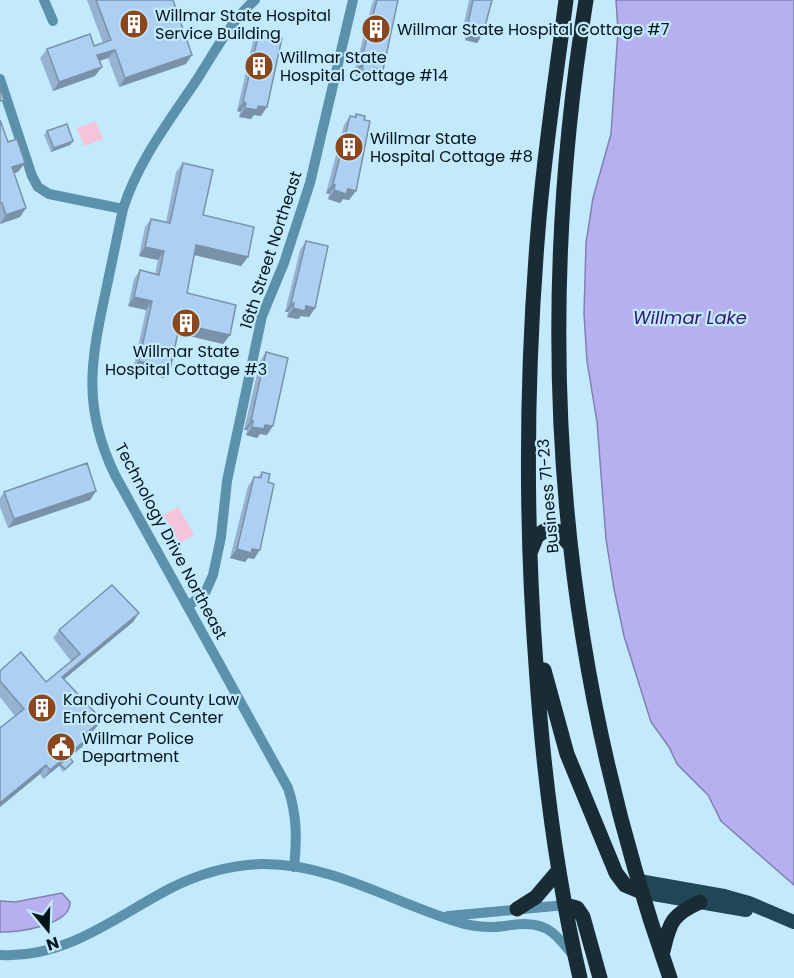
<svg xmlns="http://www.w3.org/2000/svg" width="794" height="978" viewBox="0 0 794 978" font-family="Poppins,sans-serif">
<style>
.green{fill:#f3c4da}
.water{fill:#b6b0f0;stroke:#8081b0;stroke-width:1.5}
.lines{fill:none;stroke-linecap:round;stroke-linejoin:round}
.minor{stroke:#5b91aa;stroke-width:10}
.major{stroke:#214757;stroke-width:14}
.highway{stroke:#192c35;stroke-width:15}
.wall{fill:#95b3d0}
.shaded-wall{fill:#7992a9}
.building{fill:#add0f2;stroke:#7992a9;stroke-width:1.5}
.labels{text-anchor:middle;dominant-baseline:central;stroke-width:4.5;stroke-linejoin:round;paint-order:stroke}
.poi-label{font-size:16px;fill:#02141c;stroke:#c2eafc;text-anchor:start}
.street-label{font-size:16px;fill:#02141c;stroke:#c2eafc}
.water-label{font-size:18px;font-style:italic;fill:#301471;stroke:#c2eafc}
</style>
<rect width="100%" height="100%" fill="#c2eafc"/>
<path class="green" d="M96,121L103,139L84,146L77,128Z
M178,507L194,535L180,543L164,515Z"/>
<path class="water" d="M616,0H794V885L721,821L708,795L677,764L669,747L651,722L624,636L614,589L606,539L597,422L587,361L584,314L586,243L593,198L611,134L618,30Z
M62,893L70,902C71,925 18,933 0,932V901L15,902Z"/>
<g class="lines">
<path class="minor" d="M44,0L53,21
M255,0C231,21 215,51 198,78C170,120 138,161 123,209C117,238 111,266 105,295C90,364 83,409 115,475L288,788C297,815 297,839 294,867
M0,79L32,176L38,187L49,194L123,209
M188,606L205,593L213,575L221,537L227,481L262,316L284,263L310,183L353,0
M448,916L565,905
M0,955C66,959 115,917 171,888C199,874 231,865 262,864C331,863 394,903 458,922C469,926 481,927 494,927C511,926 531,920 547,929C558,935 565,946 573,955"/>
<path class="major" d="M639,881L724,896L749,903L794,922
M642,892L746,910"/>
<path class="highway" d="M566,0C556,77 544,153 538,231C526,377 525,519 536,665C543,771 556,875 580,978
M586,0C532,334 557,659 670,978
M530,553L537,536L547,529L557,531L570,545
M544,670L567,754L616,873L625,885L642,892
M565,905L577,908L583,917L600,978
M517,909L536,897L558,871
M662,955C670,924 669,916 700,902"/>
</g>
<path class="wall" d="M87,0H173L186,64L119,87L108,58L99,61L95,76L53,91L40,58L47,49L94,46L103,43Z
M374,0H397L377,79L369,77L367,81L356,78V74L354,73L372,4Z
M469,0H492L477,43L465,40V33L462,32Z
M259,32L261,116L254,115L251,119L239,117L240,112L237,111L253,41Z
M356,114L349,200L343,199L340,203L328,199L329,194L326,193L344,125L350,116L354,117Z
M0,120L18,172L14,173L20,217L0,224Z
M47,131L73,141L70,145L51,152L44,135Z
M183,163L203,215L248,257L241,266L194,255L187,293L230,335L223,344L177,333L170,369L164,378L133,370L146,310L128,306L134,279L140,270L155,274L158,260L139,256L145,227L151,219L166,222L176,172Z
M306,241L315,308L309,317L301,316L298,319L287,317L288,312H285L300,250Z
M266,352L267,435L260,434L257,438L246,435L247,430H244L260,361Z
M262,472L268,482L254,559L248,558L245,562L230,558L248,486L254,477H258Z
M96,491L90,500L8,528L0,507V498L4,492Z
M139,613L133,622L64,679L95,729L87,736L82,747L69,757L71,765L63,772L59,766L43,779L40,774L0,807V728L15,716L0,697V671L46,682L71,661L53,638L59,630Z"/>
<path class="shaded-wall" d="M468,23L471,24L465,33L462,32Z
M471,31L483,34L477,43L465,40Z
M115,50L108,58L91,64L97,55Z
M192,55L186,64L119,87L125,78Z
M360,65H363L356,74L354,73Z
M102,67L95,76L53,91L59,82Z
M374,68L383,70L377,79L369,77L367,81L356,78L362,70Z
M243,102L246,103L240,112L237,111Z
M258,106L267,107L261,116L254,115L251,119L239,117L245,108Z
M73,141L70,145L51,152L54,148Z
M25,163L18,172L6,176L12,167Z
M333,184L335,185L329,194L326,193Z
M348,189L356,191L349,200L343,199L340,203L328,199L334,190Z
M26,208L20,217L0,224L6,215Z
M196,245L248,257L241,266L190,254Z
M145,247L164,251L158,260L139,256Z
M134,297L152,301L146,310L128,306Z
M291,303H294L288,312H285Z
M306,306L315,308L309,317L301,316L298,319L287,317L293,308Z
M180,324L230,335L223,344L173,332Z
M139,361L170,369L164,378L133,370Z
M251,421H253L247,430H244Z
M265,425L273,426L267,435L260,434L257,438L246,435L252,427Z
M96,491L90,500L8,528L14,519Z
M237,549H252L260,550L254,559L248,558L245,562L230,558Z
M139,613L133,622L56,686L62,677Z
M102,720L95,729L78,743L85,734Z
M88,738L82,747L43,779L50,770Z
M46,765L40,774L0,807V803Z"/>
<path class="building" d="M96,0H173L192,55L125,78L115,50L97,55L102,67L59,82L47,49L90,34L94,46L111,40Z
M377,0H398L383,70L374,68L373,72L362,70L363,65H360Z
M473,0H492L483,34L471,31V24L468,23Z
M259,32L282,38L267,107L258,106L257,110L245,108L246,103L243,102Z
M0,88L4,100L0,101Z
M356,114L365,116L364,120L370,121L356,191L348,189L346,194L334,190L335,185L333,184L350,116L356,117Z
M0,120L8,142L17,139L25,163L12,167L26,208L6,215L2,203H0Z
M67,124L73,141L54,148L47,131Z
M183,163L213,170L203,215L254,227L248,257L196,245L187,293L236,305L230,335L180,324L170,369L139,361L152,301L134,297L140,270L159,275L164,251L145,247L151,219L170,223Z
M306,241L328,246L315,308L306,306L305,311L293,308L294,303H291Z
M266,352L288,358L273,426L265,425L264,429L252,427L253,421H251Z
M87,463L96,491L14,519L4,492Z
M262,472L270,474L268,482L274,484L260,550L252,549L251,553L237,549L254,477L261,478Z
M112,585L139,613L62,677L102,720L85,734L88,738L50,770L46,765L0,803V728L24,709L0,681V671L21,652L46,682L80,654L59,630Z
M69,757L73,762L65,769L60,764Z"/>
<defs>
<g id="building-disc" transform="scale(1.5)"><circle r="9.5" fill="#8c471e" stroke="#c2eafc"/><path d="M-4-6H4V6H1V3H-1V6H-4ZM-2.5-4.3h1.7v1.8h-1.7ZM.8-4.3h1.7v1.8H.8ZM-2.5-1h1.7V.8h-1.7ZM.8-1h1.7V.8H.8Z" fill="#fff"/></g>
<g id="civic-disc" transform="scale(1.5)"><circle r="9.5" fill="#8c471e" stroke="#c2eafc"/><path d="M-.6-6.5H3V-4.5H.6V-3L4-1V1h2V6H-6V1h2V-1L-.6-3ZM-1.2 2.5V6h2.4V2.5Z" fill="#fff"/></g>
</defs>
<g fill-rule="evenodd">
<use href="#building-disc" x="134" y="24"/>
<use href="#building-disc" x="376" y="29"/>
<use href="#building-disc" x="259" y="66"/>
<use href="#building-disc" x="349" y="147"/>
<use href="#building-disc" x="186" y="323"/>
<use href="#building-disc" x="42" y="708"/>
<use href="#civic-disc" x="61" y="747"/>
</g>
<g class="labels">
<g class="poi-label">
<text x="155" y="15">Willmar State Hospital<tspan x="155" dy="18">Service Building</tspan></text>
<text x="397" y="29">Willmar State Hospital Cottage #7</text>
<text x="280" y="57">Willmar State<tspan x="280" dy="18">Hospital Cottage #14</tspan></text>
<text x="370" y="138">Willmar State<tspan x="370" dy="18">Hospital Cottage #8</tspan></text>
<text x="186" y="351" text-anchor="middle">Willmar State<tspan x="186" dy="18">Hospital Cottage #3</tspan></text>
<text x="63" y="699">Kandiyohi County Law<tspan x="63" dy="18">Enforcement Center</tspan></text>
<text x="82" y="738">Willmar Police<tspan x="82" dy="18">Department</tspan></text>
</g>
<g class="street-label">
<text transform="translate(271 250) rotate(-72)">16th Street Northeast</text>
<text transform="translate(548 496) rotate(-95)">Business 71-23</text>
<text transform="translate(171 541) rotate(62)">Technology Drive Northeast</text>
</g>
<g class="water-label">
<text x="690" y="317">Willmar Lake</text>
</g>
</g>
<g transform="translate(48 930) rotate(161)" stroke="#c2eafc" stroke-width="4.5" paint-order="stroke">
<path d="M0-4.5L10 22L0 15L-10 22Z" fill="#02141c"/>
<text y="-9" font-size="16" font-weight="bold" text-anchor="middle" fill="#02141c">N</text>
</g>
</svg>
